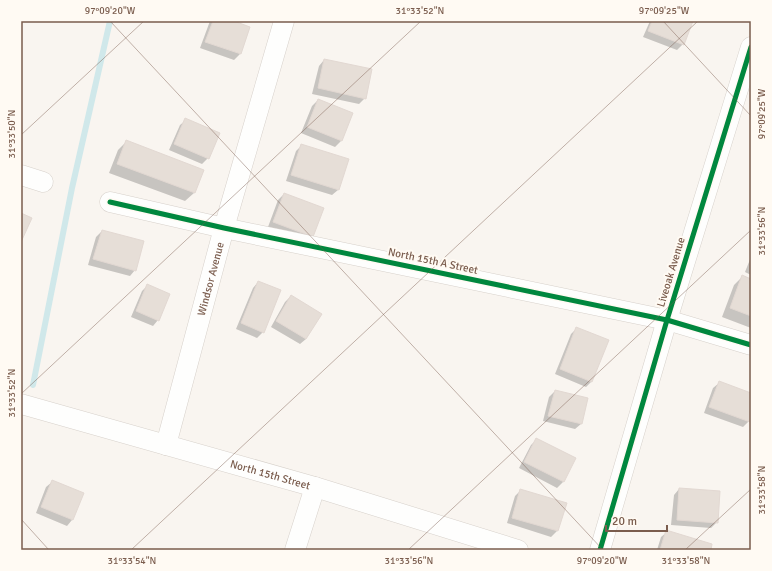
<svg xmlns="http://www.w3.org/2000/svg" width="772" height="571" viewBox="0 0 772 571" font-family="Signika,sans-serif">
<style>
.shadow{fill:#0003}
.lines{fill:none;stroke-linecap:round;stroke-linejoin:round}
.stream{stroke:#d0e8ea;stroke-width:6}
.building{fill:#e6ded7;stroke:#e2d8d2}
.minor-casing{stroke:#d7d1cb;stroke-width:21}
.minor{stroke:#fefefd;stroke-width:20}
.cycleway-casing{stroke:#fffaf3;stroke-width:8}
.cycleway{stroke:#00873e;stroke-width:5}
.ticks{fill:none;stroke:#7a5c4d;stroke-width:1;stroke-opacity:0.45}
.labels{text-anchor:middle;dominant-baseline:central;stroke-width:4;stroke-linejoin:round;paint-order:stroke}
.street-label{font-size:11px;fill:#7a5c4d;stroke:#fffaf3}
.neatline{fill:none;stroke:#7a5c4d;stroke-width:1.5}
.ticks-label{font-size:10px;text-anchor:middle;fill:#7a5c4d}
</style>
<rect width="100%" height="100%" fill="#f9f5f0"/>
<path class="shadow" d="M210,21H231L249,27L240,54L234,60L200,48Z
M650,21H692L683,44L677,50L643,37Z
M324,60L365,98L359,104L312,94L319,66Z
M318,100L352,114L341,141L335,147L301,133L312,106Z
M186,120L208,158L202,164L169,150L180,125Z
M126,142L202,171L194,193L185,201L109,173L118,150Z
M302,145L338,190L332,195L286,181L296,151Z
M284,194L312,236L268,227L278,200Z
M102,231L135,270L130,276L88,265L96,237Z
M751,257V275L745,272Z
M743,276L751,280V328L722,317L734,285Z
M258,282L263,332L257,338L236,329L253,288Z
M148,285L158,320L153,326L131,317L142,291Z
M291,296L306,339L300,344L271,327L285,302Z
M577,328L592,381L586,387L555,374L571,334Z
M719,383L751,395V416L749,421L743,427L704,413L713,388Z
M555,391L581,424L575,429L543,421L549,397Z
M537,439L575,458L563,482L557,488L519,468L531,445Z
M52,482L72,520L67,526L36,513L46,487Z
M679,489L717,522L711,528L671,525L674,495Z
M521,490L565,504L557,531L551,537L507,523L515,496Z
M667,532L710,550H657L661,537Z"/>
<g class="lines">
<path class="stream" d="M33,385L72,188L110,21"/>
</g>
<path class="building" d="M213,21H234L250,27L241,54L205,42Z
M652,21H693L684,45L648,31Z
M324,59L372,69L366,99L318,88Z
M318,99L353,113L342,141L307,127Z
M185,118L220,133L209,159L174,144Z
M126,140L204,170L195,193L117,164Z
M301,144L349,159L339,190L291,175Z
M284,193L324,208L313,237L273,222Z
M21,213L32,218L21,242Z
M102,230L144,241L136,271L93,259Z
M742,275L751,279V316L730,308Z
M258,281L281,290L264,333L241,323Z
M147,284L170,294L159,321L136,311Z
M291,295L322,314L306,339L276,321Z
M576,327L609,340L592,382L560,369Z
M719,381L751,393L750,422L709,407Z
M555,390L588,398L582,424L548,416Z
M536,438L576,458L564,482L524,462Z
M52,480L84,493L73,520L41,507Z
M679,488L720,491L718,523L677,520Z
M520,489L567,503L558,531L512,518Z
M666,530L712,544L711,550H660Z"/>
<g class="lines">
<g class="minor-casing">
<g id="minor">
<path d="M21,175L43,182"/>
<path d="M110,202L224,228L667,320L751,345"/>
<path id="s1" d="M21,404L315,487L518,550"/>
<path id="s2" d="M166,445L224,228L284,21"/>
<path d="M295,550L315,487"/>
<path d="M600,550L667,320L751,47"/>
</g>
</g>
<use href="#minor" class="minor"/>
<g class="cycleway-casing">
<path id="cycleway" d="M110,202L224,228L667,320L751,345
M600,550L667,320L751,47"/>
</g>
<use href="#cycleway" class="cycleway"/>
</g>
<path class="ticks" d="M110,21L603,550M663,21L751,116M21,135L144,21M21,394L421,21M21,519L49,550M131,550L698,21M408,550L751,230M685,550L751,489"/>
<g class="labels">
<g class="street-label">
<text transform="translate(433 261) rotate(12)">North 15th A Street</text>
<text transform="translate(671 272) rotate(-73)">Liveoak Avenue</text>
<text stroke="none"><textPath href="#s2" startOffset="172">Windsor Avenue</textPath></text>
<text stroke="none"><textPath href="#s1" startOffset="259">North 15th Street</textPath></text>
</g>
</g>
<rect width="772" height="571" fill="none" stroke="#fffaf3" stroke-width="44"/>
<path d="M606 525v6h61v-6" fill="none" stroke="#7a5c4d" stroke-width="2"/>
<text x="612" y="525" font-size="12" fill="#7a5c4d" stroke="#fffaf3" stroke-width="3" paint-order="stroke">20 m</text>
<rect x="22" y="22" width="728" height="527" class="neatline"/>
<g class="ticks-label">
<text x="110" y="14">97°09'20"W</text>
<text x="420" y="14">31°33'52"N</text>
<text x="664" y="14">97°09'25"W</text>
<text transform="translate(761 114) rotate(-90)" y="4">97°09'25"W</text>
<text transform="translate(11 134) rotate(-90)" y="4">31°33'50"N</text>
<text transform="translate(761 231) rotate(-90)" y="4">31°33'56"N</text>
<text transform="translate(11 393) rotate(-90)" y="4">31°33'52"N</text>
<text transform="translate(761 490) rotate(-90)" y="4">31°33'58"N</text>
<text x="132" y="564">31°33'54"N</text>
<text x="409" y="564">31°33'56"N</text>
<text x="602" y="564">97°09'20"W</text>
<text x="686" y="564">31°33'58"N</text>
</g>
</svg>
